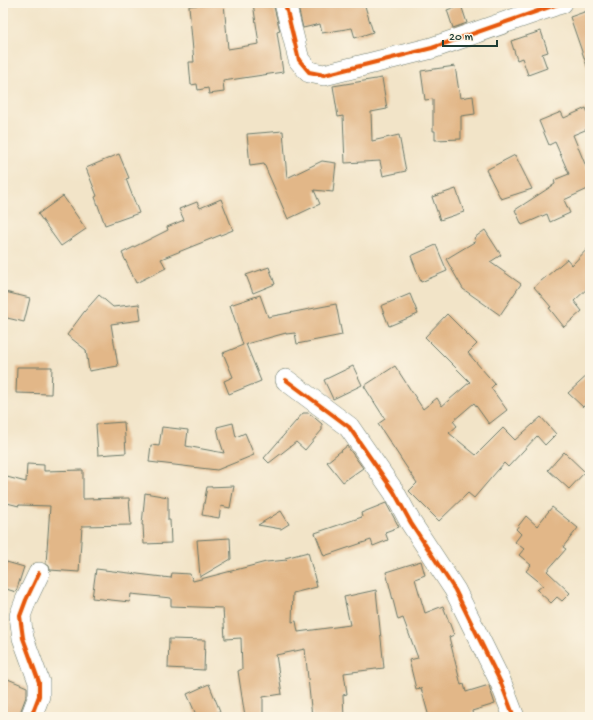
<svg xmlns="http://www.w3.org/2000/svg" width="593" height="720" viewBox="0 0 593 720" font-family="'Gochi Hand',sans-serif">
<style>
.building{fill:#e2b788}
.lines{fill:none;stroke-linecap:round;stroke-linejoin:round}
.street-casing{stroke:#697768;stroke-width:22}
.street{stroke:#fff;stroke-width:21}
.cycleway-casing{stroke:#fcf5e5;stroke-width:6}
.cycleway{stroke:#e8590c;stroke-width:4}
</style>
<rect width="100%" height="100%" fill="#fcf5e5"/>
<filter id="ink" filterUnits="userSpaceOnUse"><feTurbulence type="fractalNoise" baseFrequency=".025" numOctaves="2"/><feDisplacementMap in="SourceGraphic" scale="8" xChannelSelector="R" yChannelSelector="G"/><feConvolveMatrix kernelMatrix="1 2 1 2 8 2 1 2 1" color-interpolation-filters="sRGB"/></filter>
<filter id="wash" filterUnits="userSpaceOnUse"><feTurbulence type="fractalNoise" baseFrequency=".012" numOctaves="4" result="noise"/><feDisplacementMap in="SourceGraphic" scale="16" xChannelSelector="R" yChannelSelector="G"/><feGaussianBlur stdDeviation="0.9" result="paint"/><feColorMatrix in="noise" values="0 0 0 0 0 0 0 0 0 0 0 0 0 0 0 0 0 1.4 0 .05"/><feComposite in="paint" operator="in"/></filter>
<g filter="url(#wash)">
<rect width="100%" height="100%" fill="#f2e4c8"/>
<g id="blocks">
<path class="building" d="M219,3H224L228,49L259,44L253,3H273L280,31L277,32L283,72L223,81L224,92L209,94L208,88L198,90L197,84L191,85L189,62H194L189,6Z
M297,3H364L373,32L355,38L352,28L322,33L320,24L303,28Z
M461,5L467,23L453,28L447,10Z
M590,10V69H588L570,17Z
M541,31L548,52L542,54L547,68L528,75L522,58L517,60L511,41Z
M455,66L460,98L473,96L475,114L461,116V139L435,140V131H433V99L425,100L421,71Z
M382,78L387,109L371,112L372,141L399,135L406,171L383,176L380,161L345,163L343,116L338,117L333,86Z
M586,108L590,118V128L573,135L590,176V188L564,200L570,213L550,222L547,214L522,225L515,210L555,184L554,180L569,174L555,142L549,145L539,121L561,112L564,118Z
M283,131L287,178L322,161L336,163L333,192L314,190L320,204L288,219L264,164L250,166L247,134Z
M119,154L129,178L126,179L139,213L105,225L95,197L97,196L86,168Z
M515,155L532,189L501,199L486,170Z
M456,189L464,212L440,220L432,197Z
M63,196L86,229L61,246L38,214Z
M221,199L233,230L161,259L166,268L136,283L122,253L168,230L167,227L184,220L179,209L197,202L200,208Z
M485,230L501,255L490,262L521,284L500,315L463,289L446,259L476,241L474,238Z
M436,245L447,271L421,282L411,256Z
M590,246V286L574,301L582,311L564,327L549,308L551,307L534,287L567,259L572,265Z
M269,267L275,284L253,293L246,275Z
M5,292L30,298L24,322L3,317V300Z
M410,294L418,314L389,326L381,306Z
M99,295L113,307L139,304L141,320L111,324L118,366L89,371L86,350L67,335L84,312Z
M260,295L268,317L336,304L342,335L297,344L295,333L286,334V333L246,344L261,381L229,394L224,381L233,377L223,353L243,345L230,305Z
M447,314L477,344L468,353L495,384L491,388L507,410L489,424L474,403L453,421L457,426L449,433L476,455L503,428L515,440L541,417L556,434L545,445L537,436L508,467L504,463L474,498L468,493L439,521L409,491L417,483L378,424L385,419L364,386L395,366L423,409L437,398L442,406L470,382L425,337Z
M353,366L362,385L333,399L324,380Z
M17,367H52L51,394L16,393Z
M590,373V399L583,407L568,393Z
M303,413H309L322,424V430L305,450L296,442L269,463L264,458Z
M124,422L126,453L98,455L96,424Z
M233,423L236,437L245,433L254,455L217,470L149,462L151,445L159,446L162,427L188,430L186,446L224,453L220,441L217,427Z
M347,446L363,468L343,482L327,462Z
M564,452L585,472L569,489L548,470Z
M27,464L44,465V471L83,470V499L129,498L131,525L82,526L79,572L50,570L49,566L46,564L50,506L19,505V506L3,502V476L26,482Z
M234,486L230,508L221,506L219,518L202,515L207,487Z
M145,493L168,497V520H170L171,543L144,544L143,525H142Z
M386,503L399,527L385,532L388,540L373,546L371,540L324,556L315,533L362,517L361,513Z
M552,507L578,528L563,547L566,549L547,571L570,593L562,601L557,597L551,603L537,590L543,585L526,571L531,565L519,555L524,549L515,542L521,534L516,529L526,516L537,526Z
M281,511L289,524L281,529L258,525Z
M230,538L231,559L200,577L197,540Z
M308,552L317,587L293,593L292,622L296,621L298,632L350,625L344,597L376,590L384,668L344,673L347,694L343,695L344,717H312L305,649L276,655L282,694L263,697V717H245L238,671L242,669L241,638L225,639L223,608L171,606V598L131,594L130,602L92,598L96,569L171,578L172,573L190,574L193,581L266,562L287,560L285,558Z
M3,561L24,567L16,592L3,588Z
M421,561L425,575L415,579L425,613L443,606L454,635L449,637L461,685L464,684L466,692L489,685L490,689L495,704L472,711L473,717H429L421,688L416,689L409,660L418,658L403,618L398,620L386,572Z
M169,639L205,640L204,670L168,668Z
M3,677L27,687V694L20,713L19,717H3Z
M209,684L220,711L206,717H197L187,694Z"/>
</g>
</g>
<g filter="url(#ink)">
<use href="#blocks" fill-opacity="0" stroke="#697768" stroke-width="1"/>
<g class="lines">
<g class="street-casing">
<path id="street" d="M285,3L299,60L309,72L324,75L432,48L555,5L562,3
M286,380L349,427L394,492L411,523L455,590L501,683L514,717
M31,717L39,696V682L23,638L20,616L26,600L39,573"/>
</g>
<use href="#street" class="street"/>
<g class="cycleway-casing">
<path id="cycleway" d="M285,3L299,60L309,72L324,75L432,48L555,5L562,3
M286,380L349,427L394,492L411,523L455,590L501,683L514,717
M31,717L39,696V682L23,638L20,616L26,600L39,573"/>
</g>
<use href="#cycleway" class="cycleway"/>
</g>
</g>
<rect width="593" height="720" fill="none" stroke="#fcf5e5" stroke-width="16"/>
<path d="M443 40v6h54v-6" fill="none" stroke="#1f3d34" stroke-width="2"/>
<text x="449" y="40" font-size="12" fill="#1f3d34" stroke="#fcf5e5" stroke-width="3" paint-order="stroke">20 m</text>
</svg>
